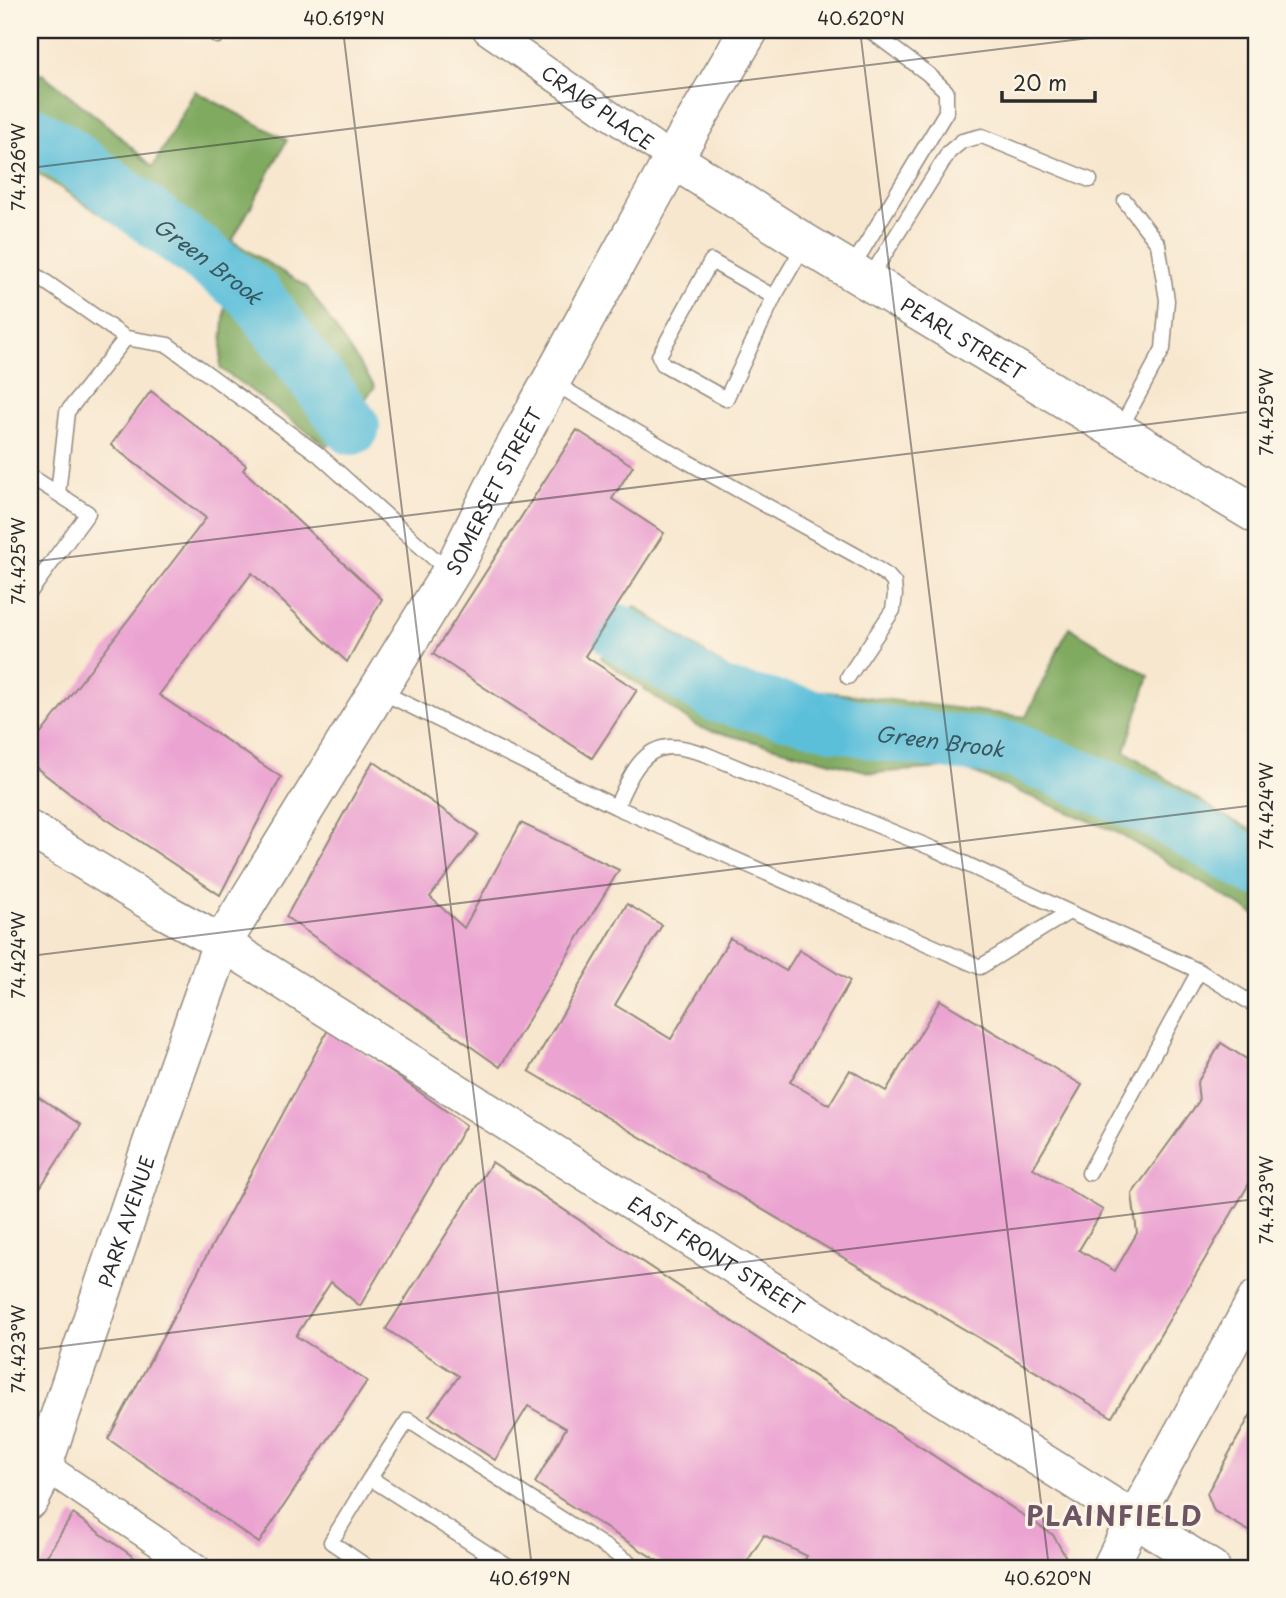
<svg xmlns="http://www.w3.org/2000/svg" width="1286" height="1598" viewBox="0 0 1286 1598" font-family="'Playpen Sans',sans-serif">
<style>
.forest{fill:#80aa61;stroke:#566a46;stroke-width:2}
.lines{fill:none;stroke-linecap:round;stroke-linejoin:round}
.river{stroke:#5cbfda;stroke-width:56}
.building{fill:#eba3d1}
.service-casing{stroke:#92897d;stroke-width:17}
.minor-casing{stroke:#92897d;stroke-width:31}
.tertiary-casing{stroke:#92897d;stroke-width:38}
.secondary-casing{stroke:#92897d;stroke-width:41}
.service{stroke:#fff;stroke-width:14}
.minor{stroke:#fff;stroke-width:28}
.tertiary{stroke:#fff;stroke-width:35}
.secondary{stroke:#fff;stroke-width:38}
.ticks{fill:none;stroke:#2b2b2b;stroke-width:2;stroke-opacity:0.45}
.labels{text-anchor:middle;dominant-baseline:central;stroke-width:6;stroke-linejoin:round;paint-order:stroke}
.street-label{font-size:19px;fill:#2b2b2b;stroke:#fcf5e5}
.water-label{font-size:21px;font-style:italic;fill:#3a5760;stroke:#fcf5e5}
.district-label{font-size:26px;font-weight:bold;letter-spacing:2px;fill:#6e5565;stroke:#fcf5e5}
.neatline{fill:none;stroke:#2b2b2b;stroke-width:2.5}
.ticks-label{font-size:18px;text-anchor:middle;fill:#2b2b2b}
</style>
<rect width="100%" height="100%" fill="#fcf5e5"/>
<filter id="ink" filterUnits="userSpaceOnUse"><feTurbulence type="fractalNoise" baseFrequency=".0143" numOctaves="2"/><feDisplacementMap in="SourceGraphic" scale="14" xChannelSelector="R" yChannelSelector="G"/><feConvolveMatrix kernelMatrix="1 2 1 2 8 2 1 2 1" color-interpolation-filters="sRGB"/></filter>
<filter id="wash" filterUnits="userSpaceOnUse"><feTurbulence type="fractalNoise" baseFrequency=".00686" numOctaves="4" result="noise"/><feDisplacementMap in="SourceGraphic" scale="28" xChannelSelector="R" yChannelSelector="G"/><feGaussianBlur stdDeviation="1.57" result="paint"/><feColorMatrix in="noise" values="0 0 0 0 0 0 0 0 0 0 0 0 0 0 0 0 0 1.4 0 .05"/><feComposite in="paint" operator="in"/></filter>
<g filter="url(#wash)">
<rect width="100%" height="100%" fill="#f8e7cf"/>
<path class="forest" d="M30,69L44,75L108,126L153,167L195,91L287,140L232,241L307,287L375,387L327,446L220,368L226,296L30,168Z
M635,606L747,682L1026,717L1069,627L1149,676L1125,751L1222,815L1256,832V915L1114,831L959,767L873,773L698,727L601,658Z"/>
<g class="lines">
<g class="river">
<path id="s1" d="M30,133L62,151L253,293L352,427"/>
<path id="s2" d="M618,632L718,695L881,733L1014,750L1156,810L1256,868"/>
</g>
</g>
<g id="blocks">
<path class="building" d="M151,391L246,465L243,470L382,599L347,662L252,573L159,695L281,777L220,895L78,800L30,763V748L206,518L111,445Z
M577,430L633,466L612,499L664,533L585,656L637,690L592,758L433,654Z
M373,761L478,834L430,897L464,928L521,823L619,870L500,1067L286,917Z
M627,904L662,925L615,1005L671,1039L730,938L786,971L799,950L850,981L790,1082L829,1105L850,1070L886,1091L940,1000L1082,1085L1033,1168L1103,1210L1079,1250L1115,1271L1137,1233L1132,1194L1199,1101L1197,1083L1221,1043L1256,1065V1172L1112,1417L529,1071Z
M329,1028L466,1125L360,1306L331,1282L296,1336L367,1381L259,1543L108,1439Z
M30,1091L81,1125L30,1203Z
M492,1162L1053,1535L1067,1559L1062,1568H800L807,1556L764,1535L743,1568H669L535,1483L566,1428L528,1406L495,1460L429,1416L459,1376L386,1329Z
M1256,1405V1535L1214,1511L1207,1493Z
M73,1514L149,1568H39Z"/>
</g>
</g>
<g filter="url(#ink)">
<use href="#blocks" fill-opacity="0" stroke="#92897d" stroke-width="2"/>
<g class="lines">
<g class="service-casing">
<path id="service" d="M217,36L222,30
M851,269L946,112V91L928,74L869,30
M30,271L126,338L67,412L58,494
M869,279L949,152L962,141L982,136L1090,180
M774,297L711,261L659,356L663,364L726,399L774,297L805,244
M126,338L168,345L318,454L449,572
M552,382L688,462L859,557L888,576L894,583L895,595L893,610L848,677
M1120,429L1163,349L1167,300L1158,244L1125,201
M30,476L88,513L30,592
M380,691L616,807L980,967L1069,912L1199,971L1256,1006
M616,807C627,783 640,746 672,747C683,747 694,751 705,754L934,849L1069,912
M1089,1173L1199,971
M370,1478L510,1568
M369,1568L331,1542L370,1478L408,1420L638,1568"/>
</g>
<g class="minor-casing">
<g id="minor">
<path id="s3" d="M487,30L673,159"/>
<path d="M30,1456L196,1568"/>
</g>
</g>
<g class="tertiary-casing">
<g id="tertiary">
<path id="s4" d="M30,829L164,911L222,943L1212,1568"/>
<path d="M1110,1568L1134,1519L1256,1298"/>
</g>
</g>
<g class="secondary-casing">
<g id="secondary">
<path id="s5" d="M673,159L805,243L1256,514"/>
<path id="s6" d="M30,1499L35,1489L175,1075L222,943L456,564L505,465L673,159L749,30"/>
</g>
</g>
<use href="#service" class="service"/>
<use href="#minor" class="minor"/>
<use href="#tertiary" class="tertiary"/>
<use href="#secondary" class="secondary"/>
</g>
</g>
<path class="ticks" d="M343,30L532,1568M860,30L1049,1568M30,168L1155,30M30,562L1256,411M30,956L1256,805M30,1350L1256,1199"/>
<g class="labels">
<g class="street-label">
<text stroke="none"><textPath href="#s3" startOffset="135">CRAIG PLACE</textPath></text>
<text stroke="none"><textPath href="#s5" startOffset="341">PEARL STREET</textPath></text>
<text stroke="none"><textPath href="#s6" startOffset="1116">SOMERSET STREET</textPath></text>
<text stroke="none"><textPath href="#s6" startOffset="294">PARK AVENUE</textPath></text>
<text stroke="none"><textPath href="#s4" startOffset="808">EAST FRONT STREET</textPath></text>
</g>
<g class="water-label">
<text stroke="none"><textPath href="#s1" startOffset="220">Green Brook</textPath></text>
<text stroke="none"><textPath href="#s2" startOffset="345">Green Brook</textPath></text>
</g>
<g class="district-label">
<text x="1115" y="1515">PLAINFIELD</text>
</g>
</g>
<rect width="1286" height="1598" fill="none" stroke="#fcf5e5" stroke-width="77"/>
<path d="M1002 91v10h93v-10" fill="none" stroke="#2b2b2b" stroke-width="3.5"/>
<text x="1013" y="91" font-size="21" fill="#2b2b2b" stroke="#fcf5e5" stroke-width="5" paint-order="stroke">20 m</text>
<rect x="38" y="38" width="1210" height="1522" class="neatline"/>
<g class="ticks-label">
<text x="344" y="25">40.619°N</text>
<text x="861" y="25">40.620°N</text>
<text transform="translate(19 167) rotate(-90)" y="6">74.426°W</text>
<text transform="translate(1267 412) rotate(-90)" y="6">74.425°W</text>
<text transform="translate(19 561) rotate(-90)" y="6">74.425°W</text>
<text transform="translate(1267 806) rotate(-90)" y="6">74.424°W</text>
<text transform="translate(19 955) rotate(-90)" y="6">74.424°W</text>
<text transform="translate(1267 1200) rotate(-90)" y="6">74.423°W</text>
<text transform="translate(19 1349) rotate(-90)" y="6">74.423°W</text>
<text x="530" y="1585">40.619°N</text>
<text x="1048" y="1585">40.620°N</text>
</g>
</svg>
